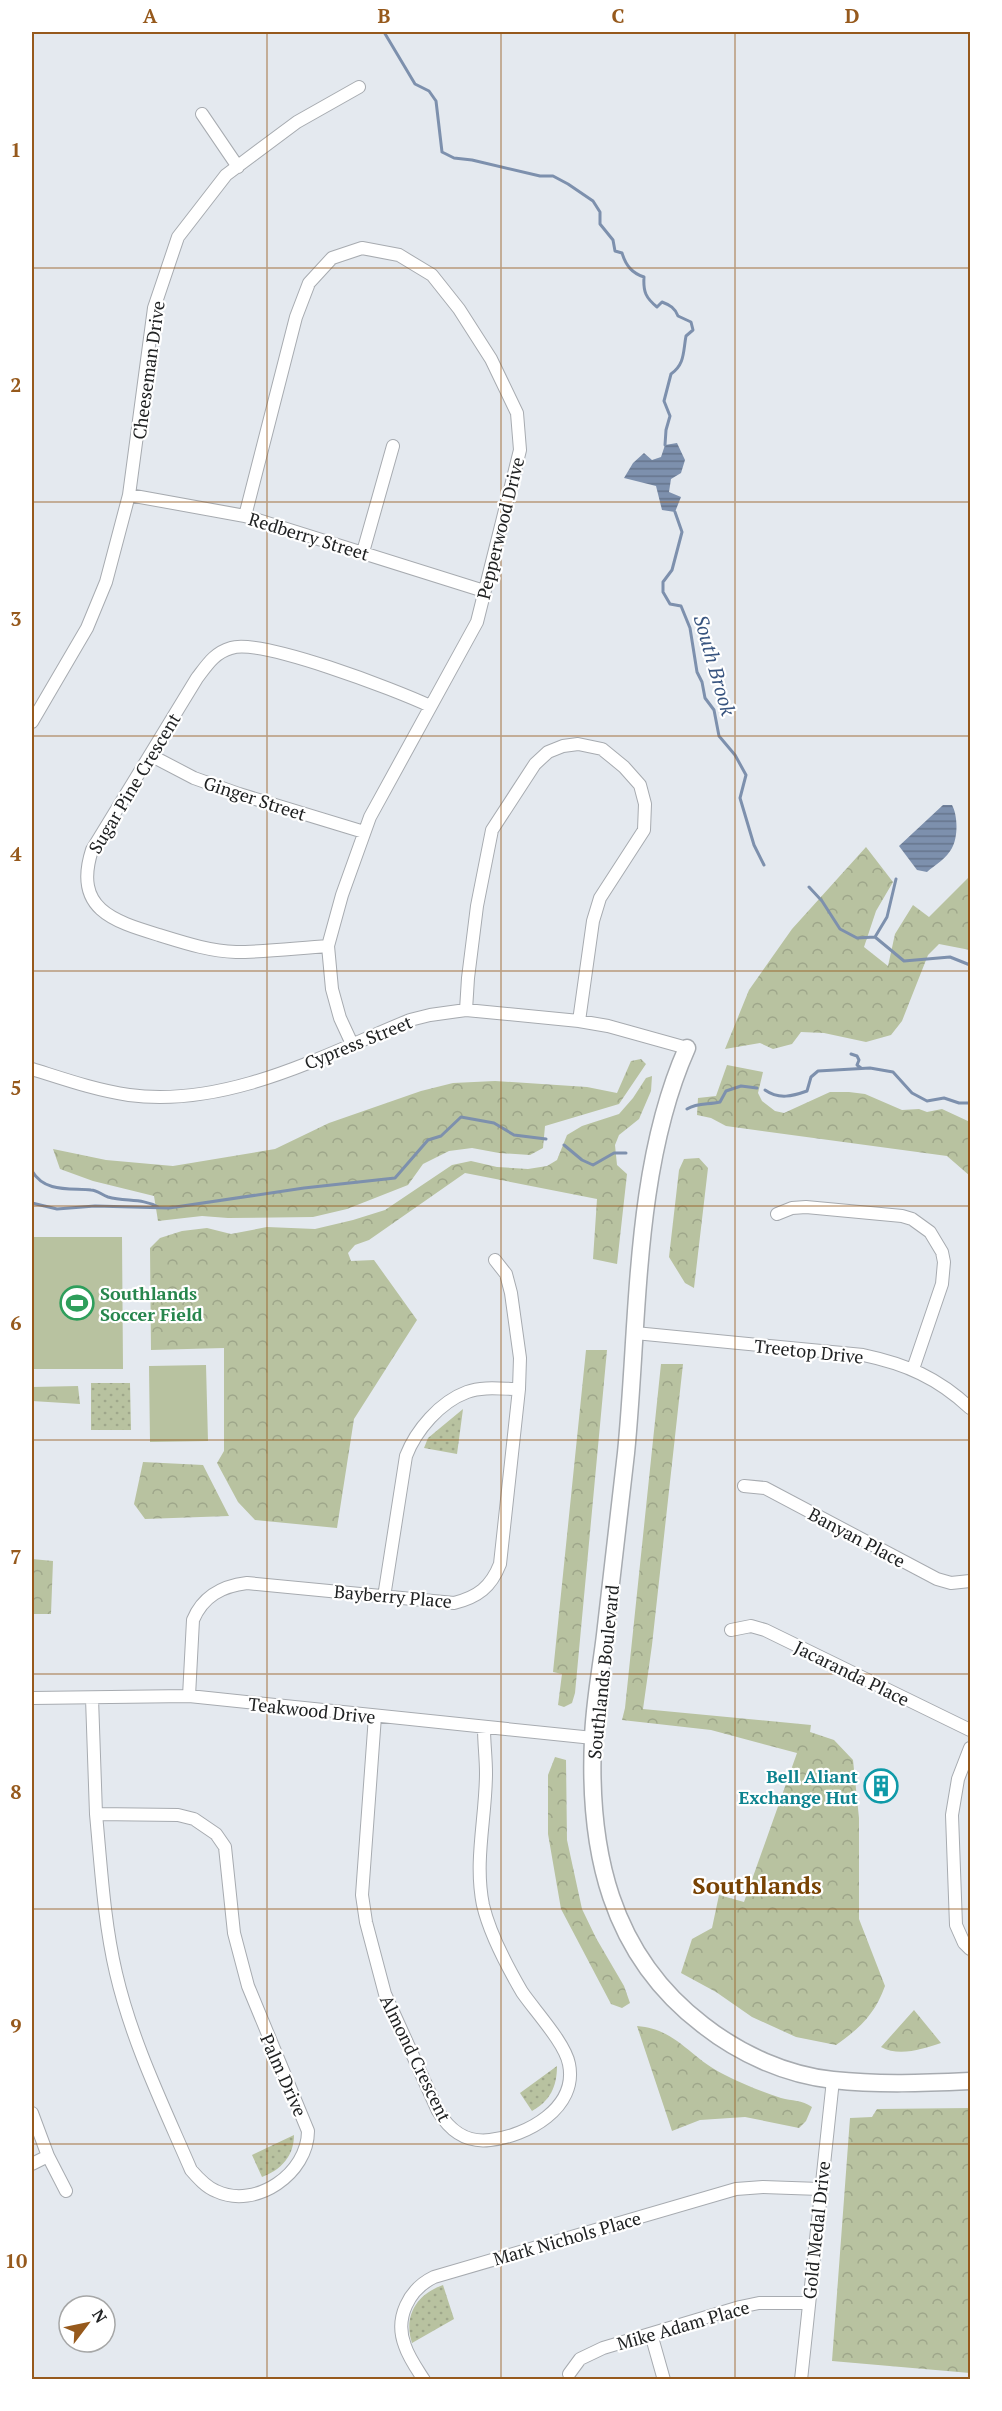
<svg xmlns="http://www.w3.org/2000/svg" width="1002" height="2411" viewBox="0 0 1002 2411" font-family="'PT Serif',serif">
<style>
.forest{fill:url(#forest-crowns)}
.park{fill:url(#park-dots)}
.pitch{fill:#b8c2a0}
.water{fill:url(#water-rules)}
.lines{fill:none;stroke-linecap:round;stroke-linejoin:round}
.stream{stroke:#7d90ad;stroke-width:3}
.minor-casing{stroke:#a7abb0;stroke-width:14}
.major-casing{stroke:#a7abb0;stroke-width:19}
.minor{stroke:#fff;stroke-width:12}
.major{stroke:#fff;stroke-width:16}
.grid{fill:none;stroke:#96591c;stroke-width:1.5;stroke-opacity:0.55}
.labels{text-anchor:middle;dominant-baseline:central;stroke-width:4.5;stroke-linejoin:round;paint-order:stroke}
.street-label{font-size:18px;fill:#202223;stroke:#fff}
.leisure-label{font-size:18px;font-weight:bold;fill:#27864d;stroke:#fff;text-anchor:start}
.culture-label{font-size:18px;font-weight:bold;fill:#0d838f;stroke:#fff;text-anchor:end}
.water-label{font-size:20px;font-style:italic;fill:#38547f;stroke:#fff}
.district-label{font-size:24px;font-weight:bold;fill:#784203;stroke:#fff}
.neatline{fill:none;stroke:#96591c;stroke-width:2}
.grid-label{font-size:20px;text-anchor:middle;font-weight:bold;fill:#96591c}
</style>
<defs>
<pattern id="forest-crowns" width="20" height="18" patternUnits="userSpaceOnUse" patternTransform="scale(1.5)"><rect width="20" height="18" fill="#b8c2a0"/><path d="M2 6a3 3 0 1 1 6 0M12 15a3 3 0 1 1 6 0" fill="none" stroke="#9ea68a"/></pattern>
<pattern id="park-dots" width="8" height="8" patternUnits="userSpaceOnUse" patternTransform="scale(1.5)"><rect width="8" height="8" fill="#b8c2a0"/><path d="M2 2h.1M6 6h.1" fill="none" stroke="#9ea68a" stroke-width="1.8" stroke-linecap="round"/></pattern>
<pattern id="water-rules" width="6" height="5" patternUnits="userSpaceOnUse" patternTransform="scale(1.5)"><rect width="6" height="5" fill="#7d90ad"/><path d="M0 2.5h6" fill="none" stroke="#66758c"/></pattern>
</defs>
<rect width="100%" height="100%" fill="#e4e9ef"/>
<path class="forest" d="M866,847L893,882L876,911L864,947L888,966L895,934L913,905L929,917L970,876V950L939,944L928,955L902,1021L891,1035L866,1042L824,1033L801,1032L792,1044L773,1049L760,1043L725,1049L749,990L792,929Z
M641,1059L646,1064L619,1104L545,1126L543,1148L530,1155L499,1153L472,1148L449,1151L423,1164L408,1185L347,1209L313,1217L228,1218L202,1216L158,1221L154,1196L93,1181L60,1169L53,1149L106,1160L173,1166L275,1149L329,1123L421,1091L453,1083L495,1081L587,1087L617,1093L631,1061Z
M727,1065L763,1072L758,1093L762,1101L775,1111L784,1113L830,1092H849L865,1094L902,1110L919,1109L927,1112L942,1109L970,1122V1176L947,1156L726,1126L711,1118L697,1115L698,1098L716,1096Z
M652,1076L651,1091L639,1119L619,1135L615,1145L617,1165L627,1174L617,1264L593,1259L597,1199L465,1173L369,1240L355,1245L348,1253L351,1261L374,1260L417,1320L354,1419L337,1528L255,1520L238,1502L217,1463L224,1451V1348L151,1350L150,1248L160,1238L182,1231L207,1228L231,1234L267,1227L315,1229L353,1220L385,1210L452,1165L471,1161L497,1167L528,1169L547,1166L557,1160L567,1135L582,1126L619,1114L633,1098L646,1078Z
M699,1158L708,1168L694,1288L685,1283L669,1257L679,1170L684,1159Z
M586,1350H607L575,1693L572,1703L564,1707L558,1705L562,1674L553,1672Z
M661,1364H683L652,1645L643,1709L811,1725L810,1732L834,1740L853,1760L859,1818V1919L885,1986C875,2014 860,2028 836,2045L796,2037L752,2017L716,1992L681,1973L692,1939L712,1928L719,1895L744,1902L797,1753L711,1730L622,1720L625,1708Z
M78,1386L80,1404L32,1401V1387Z
M143,1462L203,1465L229,1516L145,1519L134,1504Z
M32,1559L53,1561L51,1614H32Z
M555,1757L566,1760L567,1840L582,1909L596,1938L624,1986L630,2003L622,2008L611,2004L561,1909L548,1834V1775Z
M914,2010L941,2043C923,2049 899,2057 881,2047Z
M637,2026C677,2029 691,2059 725,2075C743,2084 762,2092 781,2098C792,2101 802,2100 812,2107L806,2121L799,2128L745,2117L700,2120L672,2131Z
M970,2108V2373L832,2361L850,2118L872,2117L877,2109Z"/>
<path class="park" d="M91,1383H130L131,1430H91Z
M463,1409L457,1454L424,1448L428,1438Z
M557,2066C557,2087 550,2101 532,2111L520,2093Z
M294,2135C294,2156 281,2170 262,2177L252,2155Z
M443,2285L454,2319L412,2343C403,2316 417,2294 443,2285Z"/>
<path class="pitch" d="M32,1237H122L123,1369H32Z
M206,1365L208,1441L150,1442L149,1366Z"/>
<path class="water" d="M677,443L685,460L681,473L671,479L669,492L681,497L675,512L662,510L656,486L624,478L633,463L644,453L652,460L661,457L665,445Z
M943,805H952C958,816 958,837 952,848C947,858 935,865 927,872L917,870L899,846Z"/>
<g class="lines">
<path class="stream" d="M384,32L415,84L429,91L436,101L442,152L454,158L472,160L540,176H553L568,184L593,201L600,212V224L613,240L615,251L622,253C626,266 632,273 644,277C643,292 646,298 657,307L662,302C670,305 675,308 678,316L691,322L693,330L686,336C683,352 685,364 671,374L664,401L670,416L666,430L665,445
M675,512L682,532L672,570L663,582V592L670,604L681,606L690,628L697,672L702,682L705,698L714,710L719,736L735,755L746,775L740,798L754,845L764,865
M809,887L822,901L840,929L857,938L875,937L904,961L950,957L970,965
M875,937L887,917L896,879
M851,1054L857,1056L859,1060L857,1065L861,1068
M765,1090C779,1100 793,1096 807,1091L811,1077L818,1071L870,1068L893,1072L912,1093L927,1101L944,1098L959,1103H970
M687,1109C698,1102 708,1105 720,1102L726,1091L741,1086L757,1088
M564,1145L582,1160L593,1165L614,1153H626
M32,1171C45,1193 70,1188 91,1190C97,1190 102,1195 108,1197C125,1202 143,1198 158,1207
M32,1203L57,1209L95,1206L169,1208L304,1188L395,1178L428,1140L441,1136L461,1117L494,1123L514,1135L546,1139"/>
<g class="minor-casing">
<path id="minor" d="M202,114L238,167
M129,495L245,516L484,591
M245,516L296,317L309,283L332,258L362,248L399,255L432,275L459,309L491,359L517,413L520,450L477,622L370,817L342,895L328,946L332,989L340,1018L352,1044
M363,552L393,446
M32,722L87,628L106,582L129,495L154,308L178,237L226,175L297,122L359,87
M150,755L194,778L239,794L364,832
M328,946C297,948 266,952 236,952C209,951 185,943 159,935C113,921 73,909 92,850L197,678C207,665 214,653 231,648C261,638 396,690 430,706
M466,1010L468,978L477,906L492,830L535,764L548,752L563,746L578,744L602,749L624,767L640,785L645,804L644,830L600,898L593,921L579,1021
M32,1069C64,1079 95,1090 129,1095C227,1108 322,1056 410,1020L430,1015L466,1010L579,1021L608,1026L687,1048
M777,1214L792,1208L806,1207L902,1216L912,1219L930,1232L942,1252L944,1262L942,1284L913,1369
M635,1333L863,1355C906,1364 938,1378 970,1408
M744,1486L765,1488L937,1579L951,1583L970,1581
M384,1597L406,1456C416,1430 440,1402 467,1392C483,1386 502,1389 519,1389
M731,1630L751,1626L765,1630L970,1730
M189,1696L193,1620C203,1596 222,1586 247,1583L454,1603C478,1597 491,1587 500,1564L519,1389L520,1358L511,1293L506,1274L495,1260
M32,1698L189,1696L593,1738
M92,1698L96,1814L178,1815L194,1819L216,1834L225,1847L234,1933L248,1986L308,2131C308,2173 256,2210 216,2191C206,2187 198,2178 191,2170C163,2105 132,2042 116,1973C104,1922 101,1867 96,1814
M375,1716L362,1895L366,1922L385,1994L438,2111C450,2131 466,2143 490,2140C527,2136 578,2108 569,2064C565,2043 535,2011 522,1992C508,1968 489,1931 483,1905C474,1861 486,1817 486,1773C486,1758 484,1743 484,1728
M970,1748L958,1779L952,1815L956,1925L964,1943L970,1949
M32,2113L48,2156L66,2191
M32,2164L48,2156
M651,2334L664,2380
M569,2374L580,2359L603,2348L740,2307L759,2303H808
M424,2380C417,2369 409,2358 405,2346C394,2318 409,2289 434,2277L736,2189L763,2187L820,2189
M801,2380L833,2080"/>
</g>
<g class="major-casing">
<path id="major" d="M687,1048C633,1169 639,1323 626,1453C619,1514 612,1575 605,1635C601,1669 594,1704 593,1739C588,1850 610,1954 703,2025C740,2054 786,2075 833,2080C879,2085 925,2083 970,2081"/>
</g>
<use href="#minor" class="minor"/>
<use href="#major" class="major"/>
</g>
<path class="grid" d="M267,32V2380M501,32V2380M735,32V2380M32,268H970M32,502H970M32,736H970M32,971H970M32,1206H970M32,1440H970M32,1674H970M32,1909H970M32,2144H970"/>
<defs>
<g id="stadium-ring" transform="scale(1.725)"><circle r="9.5" fill="#fff" stroke="#2e9e5b" stroke-width="1.5"/><path d="M0-5a6.5 5 0 1 0 0 10a6.5 5 0 1 0 0-10ZM-3.5-1.8h7v3.6h-7Z" fill="#2e9e5b"/></g>
<g id="building-ring" transform="scale(1.725)"><circle r="9.5" fill="#fff" stroke="#0f9aa8" stroke-width="1.5"/><path d="M-4-6H4V6H1V3H-1V6H-4ZM-2.5-4.3h1.7v1.8h-1.7ZM.8-4.3h1.7v1.8H.8ZM-2.5-1h1.7V.8h-1.7ZM.8-1h1.7V.8H.8Z" fill="#0f9aa8"/></g>
</defs>
<g fill-rule="evenodd">
<use href="#stadium-ring" x="77" y="1303"/>
<use href="#building-ring" x="881" y="1786"/>
</g>
<g class="labels">
<g class="street-label">
<text transform="translate(148 370) rotate(-82)">Cheeseman Drive</text>
<text transform="translate(500 528) rotate(-76)">Pepperwood Drive</text>
<text transform="translate(309 536) rotate(17)">Redberry Street</text>
<text transform="translate(134 783) rotate(-59)">Sugar Pine Crescent</text>
<text transform="translate(255 798) rotate(18)">Ginger Street</text>
<text transform="translate(358 1042) rotate(-22)">Cypress Street</text>
<text transform="translate(809 1351) rotate(6)">Treetop Drive</text>
<text transform="translate(857 1537) rotate(28)">Banyan Place</text>
<text transform="translate(393 1596) rotate(5)">Bayberry Place</text>
<text transform="translate(603 1672) rotate(-84)">Southlands Boulevard</text>
<text transform="translate(852 1673) rotate(26)">Jacaranda Place</text>
<text transform="translate(312 1710) rotate(6)">Teakwood Drive</text>
<text transform="translate(416 2058) rotate(64)">Almond Crescent</text>
<text transform="translate(284 2075) rotate(66)">Palm Drive</text>
<text transform="translate(816 2230) rotate(-84)">Gold Medal Drive</text>
<text transform="translate(567 2238) rotate(-16)">Mark Nichols Place</text>
<text transform="translate(683 2325) rotate(-16)">Mike Adam Place</text>
</g>
<g class="leisure-label">
<text x="100" y="1293">Southlands<tspan x="100" dy="21">Soccer Field</tspan></text>
</g>
<g class="culture-label">
<text x="858" y="1776">Bell Aliant<tspan x="858" dy="21">Exchange Hut</tspan></text>
</g>
<g class="water-label">
<text transform="translate(715 665) rotate(74)">South Brook</text>
</g>
<g class="district-label">
<text x="757" y="1885">Southlands</text>
</g>
</g>
<rect width="1002" height="2411" fill="none" stroke="#ffffff" stroke-width="66"/>
<g transform="translate(87 2324) rotate(58)"><circle r="28" fill="#ffffff" stroke="#a6a7a7" stroke-width="1.5"/>
<path d="M0-4.5L10 22L0 15L-10 22Z" fill="#96591c"/>
<text y="-9" font-size="16" font-weight="bold" text-anchor="middle" fill="#202223">N</text>
</g>
<rect x="33" y="33" width="936" height="2345" class="neatline"/>
<g class="grid-label">
<text x="150" y="23">A</text>
<text x="384" y="23">B</text>
<text x="618" y="23">C</text>
<text x="852" y="23">D</text>
<text x="16" y="157">1</text>
<text x="16" y="392">2</text>
<text x="16" y="626">3</text>
<text x="16" y="861">4</text>
<text x="16" y="1095">5</text>
<text x="16" y="1330">6</text>
<text x="16" y="1564">7</text>
<text x="16" y="1799">8</text>
<text x="16" y="2033">9</text>
<text x="16" y="2268">10</text>
</g>
</svg>
